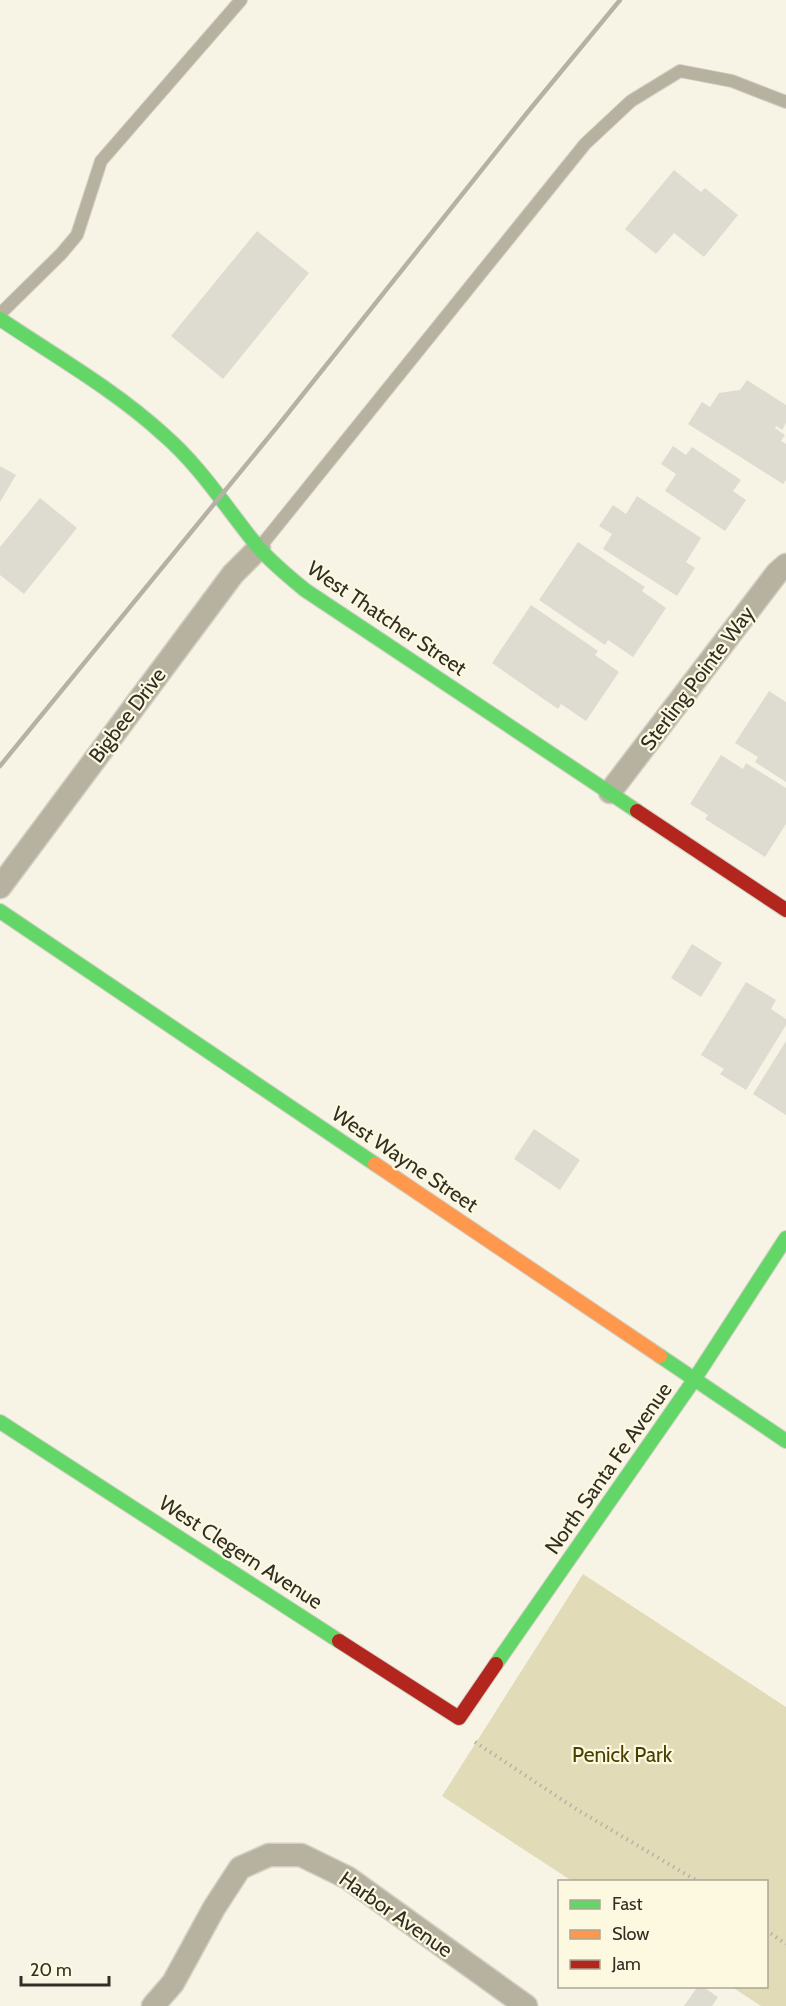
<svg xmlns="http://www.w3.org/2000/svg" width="786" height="2006" viewBox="0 0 786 2006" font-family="Cabin,sans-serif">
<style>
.green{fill:#e2dbb8}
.building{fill:#dedbd1}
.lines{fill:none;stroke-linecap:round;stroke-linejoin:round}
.lane-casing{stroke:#d2d0c5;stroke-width:14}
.street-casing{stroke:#d2d0c5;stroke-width:25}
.fast-casing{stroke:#d2d0c5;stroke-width:16}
.slow-casing{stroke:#d2d0c5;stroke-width:16}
.jam-casing{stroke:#d2d0c5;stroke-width:16}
.path{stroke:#b6b3a5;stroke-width:4;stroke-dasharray:1.5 4.5;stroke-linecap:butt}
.lane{stroke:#b6b29f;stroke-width:12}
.street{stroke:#b6b29f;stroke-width:22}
.fast{stroke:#63d668;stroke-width:14}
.slow{stroke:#ff974d;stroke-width:14}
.jam{stroke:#b3261e;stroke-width:14}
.rail{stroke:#b5b2a5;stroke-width:4.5}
.labels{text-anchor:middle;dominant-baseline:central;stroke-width:4.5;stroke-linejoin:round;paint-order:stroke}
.street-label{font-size:21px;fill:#302e25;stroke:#fdf8e0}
.park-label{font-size:21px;fill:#4b4002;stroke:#fdf8e0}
</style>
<rect width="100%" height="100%" fill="#f7f4e6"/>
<path class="green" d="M583,1574L786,1707V2006H761L732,1987L766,1986V1882L572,1881L442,1796Z"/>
<path class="building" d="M674,170L701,192L705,188L738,215L704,257L674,233L656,254L625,229Z
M257,231L309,273L223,379L171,336Z
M747,380L786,405V423L782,430L776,426L775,428L785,435L781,441L786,444V480L783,484L688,424L702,402L710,407L719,393L740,390Z
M673,446L686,455L692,447L741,480L733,491L746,500L725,531L665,491L676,474L661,464Z
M0,466L16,475L0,502Z
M637,496L701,538L686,562L695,568L677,596L603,549L612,534L599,526L613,505L626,514Z
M40,498L77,528L24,594L0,575V547Z
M578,542L645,587L642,591L666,608L633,657L608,640L605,645L539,600Z
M531,605L598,651L595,655L619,672L586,721L561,704L558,709L492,663Z
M769,691L786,702V782L755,762L758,757L735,743Z
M721,755L743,769L746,763L786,788V824L765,857L705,819L708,815L690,804Z
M692,944L722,963L701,997L671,978Z
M746,982L776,1000L771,1009L786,1019V1025L746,1090L720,1074L724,1069L701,1055Z
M786,1041V1115L753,1094Z
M534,1129L580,1160L560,1190L514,1159Z
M698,1986H702L718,1997L712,2006H684Z"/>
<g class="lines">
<g class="lane-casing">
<path id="lane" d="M0,314L61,254L77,235L101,161L241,0
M260,547L585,144L631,101L680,71L732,81L786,102"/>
</g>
<g class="street-casing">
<path id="street" d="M610,792L777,573L786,565
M0,887L233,574L259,548
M153,2006L173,1983L214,1908L240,1868L269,1855H301L348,1878L526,2006"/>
</g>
<g class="fast-casing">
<path id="fast" d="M0,319C55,356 115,390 164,435C201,467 227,509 258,547C272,563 288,576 305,590L637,811
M0,911L375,1164
M660,1356L786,1441
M0,1422L339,1641
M496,1664L694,1380L786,1238"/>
</g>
<g class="slow-casing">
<path id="slow" d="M375,1164L660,1356"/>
</g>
<g class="jam-casing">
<path id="jam" d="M637,811L786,910
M339,1641L459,1718L496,1664"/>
</g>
<path class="path" d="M475,1742L576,1809L699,1882
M766,1930L786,1944"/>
<use href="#lane" class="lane"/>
<use href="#street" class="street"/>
<use href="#fast" class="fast"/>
<use href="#slow" class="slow"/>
<use href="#jam" class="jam"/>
<path class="rail" d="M0,766L277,427L527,113L620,0"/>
</g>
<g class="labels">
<g class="street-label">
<text transform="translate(387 618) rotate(34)">West Thatcher Street</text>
<text transform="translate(697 678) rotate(-53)">Sterling Pointe Way</text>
<text transform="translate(127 715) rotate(-53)">Bigbee Drive</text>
<text transform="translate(405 1159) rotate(34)">West Wayne Street</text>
<text transform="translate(608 1468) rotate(-55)">North Santa Fe Avenue</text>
<text transform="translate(241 1552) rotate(33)">West Clegern Avenue</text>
<text transform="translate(396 1914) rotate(35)">Harbor Avenue</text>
</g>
<g class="park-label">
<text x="622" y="1754">Penick Park</text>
</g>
</g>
<rect x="558" y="1880" width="210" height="108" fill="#fdf8e0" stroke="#aba795" stroke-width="1.5"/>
<rect x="570" y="1900" width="30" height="9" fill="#63d668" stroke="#aba795" stroke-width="1.5"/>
<text x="612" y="1910" font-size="18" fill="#302e25">Fast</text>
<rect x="570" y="1930" width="30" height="9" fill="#ff974d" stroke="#aba795" stroke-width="1.5"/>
<text x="612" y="1940" font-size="18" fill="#302e25">Slow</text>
<rect x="570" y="1960" width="30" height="9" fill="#b3261e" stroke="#aba795" stroke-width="1.5"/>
<text x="612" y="1970" font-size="18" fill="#302e25">Jam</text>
<path d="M21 1976v9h88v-9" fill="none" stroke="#302e25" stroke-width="3"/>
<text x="30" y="1976" font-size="18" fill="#302e25" stroke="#fdf8e0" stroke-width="4.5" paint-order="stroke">20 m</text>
</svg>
